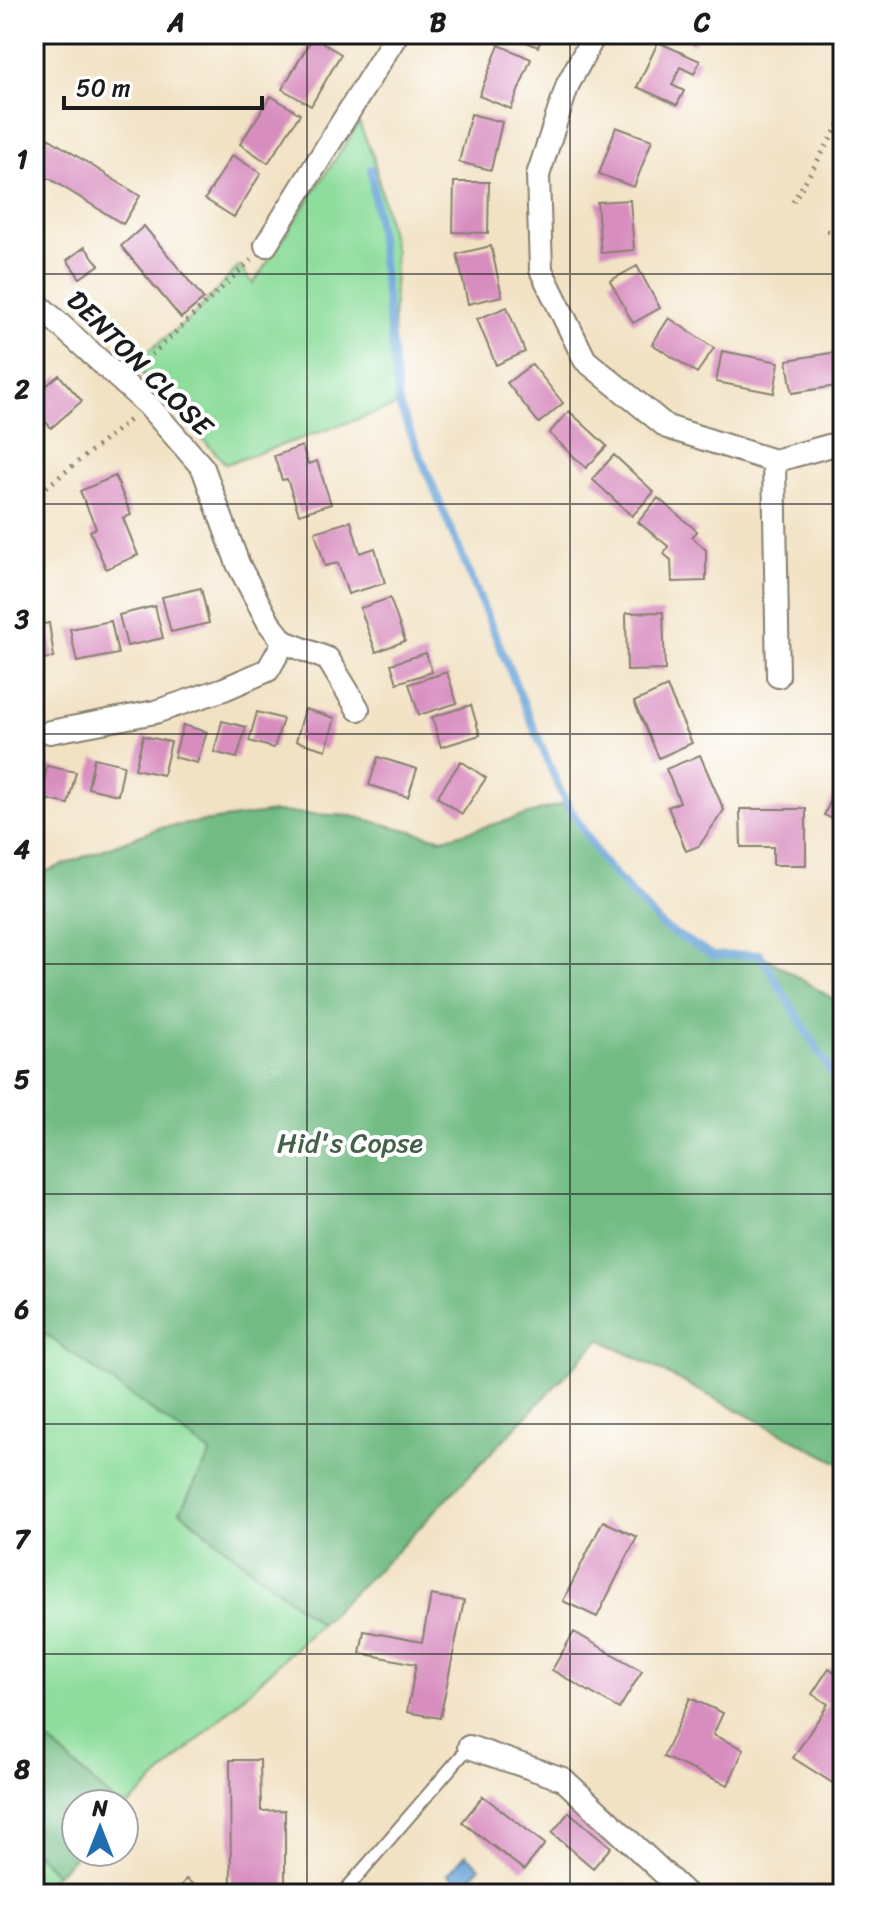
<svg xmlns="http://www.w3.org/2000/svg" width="877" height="1928" viewBox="0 0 877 1928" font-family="Sriracha,sans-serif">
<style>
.green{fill:#8edd9c;stroke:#557c5c;stroke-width:2}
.forest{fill:#72bc84;stroke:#476c50;stroke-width:2}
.water{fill:#65a2d6;stroke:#405f79;stroke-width:2}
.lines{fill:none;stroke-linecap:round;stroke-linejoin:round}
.stream{stroke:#65a2d6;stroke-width:8}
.building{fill:#d88dbf}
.service-casing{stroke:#877f70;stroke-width:15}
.minor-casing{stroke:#877f70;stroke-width:26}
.path{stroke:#877f70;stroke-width:5;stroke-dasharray:2 6;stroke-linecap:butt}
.service{stroke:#fff;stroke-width:11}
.minor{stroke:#fff;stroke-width:22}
.grid{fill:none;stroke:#1c1c1c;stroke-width:2;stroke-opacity:0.55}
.labels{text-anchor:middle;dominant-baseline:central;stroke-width:8;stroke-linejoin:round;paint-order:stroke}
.street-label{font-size:28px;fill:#1c1c1c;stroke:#fff}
.park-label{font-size:28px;fill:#446049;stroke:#fff}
.neatline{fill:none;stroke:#1c1c1c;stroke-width:3}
.grid-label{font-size:26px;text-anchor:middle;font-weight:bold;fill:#1c1c1c}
</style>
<rect width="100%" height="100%" fill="#fff"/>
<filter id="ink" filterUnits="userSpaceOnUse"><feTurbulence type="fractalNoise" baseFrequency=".0125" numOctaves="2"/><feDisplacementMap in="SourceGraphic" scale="16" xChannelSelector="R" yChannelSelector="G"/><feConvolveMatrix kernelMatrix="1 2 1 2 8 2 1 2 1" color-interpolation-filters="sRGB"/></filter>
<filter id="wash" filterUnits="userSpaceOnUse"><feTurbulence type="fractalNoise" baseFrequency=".006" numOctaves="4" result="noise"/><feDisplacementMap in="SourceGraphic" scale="32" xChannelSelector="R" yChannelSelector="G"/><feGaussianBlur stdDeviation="1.8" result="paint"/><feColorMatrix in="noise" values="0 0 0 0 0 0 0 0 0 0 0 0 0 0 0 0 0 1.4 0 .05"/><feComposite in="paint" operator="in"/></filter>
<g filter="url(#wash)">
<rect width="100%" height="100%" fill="#f2e2c4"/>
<path class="green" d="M359,123L373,156L395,253L393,342L399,405L226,464L133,363L192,317L239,266L253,284Z
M34,1326L212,1453L180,1511L320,1624L124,1810V1804H117L34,1728Z
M34,1851L56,1874L36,1894H34Z"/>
<path class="forest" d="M563,804L602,861L663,927L714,956L760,954L843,1005V1465L600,1339L396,1552L320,1624L180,1511L211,1453L34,1326V876L159,828L274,812L352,816L443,839Z
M34,1728L117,1804H76V1852H80L56,1874L34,1851Z"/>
<path class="water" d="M466,1854L480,1867L462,1887L448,1874Z"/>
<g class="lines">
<path class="stream" d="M371,169L399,405L562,795L602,861L663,927L714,956L760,954L842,1090L843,1100"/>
</g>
<g id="blocks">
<path class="building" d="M507,34H544L538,47Z
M674,34H699L694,44Z
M313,37L341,54L311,106L282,89Z
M658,42L700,61L694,74L680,67L672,85L684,91L677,105L637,87Z
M499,45L531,59L511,109L479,96Z
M271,96L300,114L268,163L240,144Z
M471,114L502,122L491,170L459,162Z
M616,127L652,140L634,187L599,174Z
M34,129L140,196L123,224L34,169Z
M232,155L261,173L234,217L205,199Z
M454,182H489L488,233L453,232Z
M630,200L634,250L601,253L597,202Z
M144,226L204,299L181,318L121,246Z
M491,246L502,296L468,304L457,254Z
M85,247L99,265L80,278L67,260Z
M637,266L660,308L633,323L610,281Z
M507,307L525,352L496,365L477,319Z
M669,318L714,348L697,373L652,344Z
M722,351L779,362L774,393L716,382Z
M837,352L843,385L792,393L787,360Z
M532,364L563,403L539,423L507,383Z
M59,375L82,401L51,428L44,420L34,429V396Z
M569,411L607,446L586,468L549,433Z
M302,446L308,464L317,461L331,504L299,514L287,479L282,480L274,456Z
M614,455L654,492L632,516L592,479Z
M115,476L131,515L123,518L138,555L106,569L90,531L96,528L80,491Z
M658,498L697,531L692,537L706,550V581L672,582L671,560L664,554L668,546L638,522Z
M351,521L360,553L375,548L385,583L348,594L338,563L325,566L315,532Z
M201,588L209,623L171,632L162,597Z
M390,598L405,641L376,652L360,608Z
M155,606L163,638L127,646L119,615Z
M663,612L665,670L627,671L626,613Z
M111,621L118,654L77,662L70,629Z
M49,623L54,657L34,661V626Z
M426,653L432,672L397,683L391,664Z
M447,672L457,703L419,715L409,684Z
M667,687L692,743L659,758L634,702Z
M471,705L480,735L441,747L432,717Z
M305,709L335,718L326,750L296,741Z
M257,712L283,719L274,748L249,741Z
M222,721L246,727L237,758L214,752Z
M183,725L207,732L197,763L174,757Z
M143,736L171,742L163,775L135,769Z
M700,755L724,810L699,846L686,851L668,807L680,802L666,769Z
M378,757L417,769L408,797L369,785Z
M94,758L124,765L118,795L88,788Z
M461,761L486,778L462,814L437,797Z
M47,766L76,772L68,804L40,798Z
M843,775V824L824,815Z
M740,809H806V865H773V847H741Z
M603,1521L637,1537L597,1617L563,1601Z
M431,1595L464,1601L440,1718L407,1712L416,1664L360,1653L364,1631L422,1642Z
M574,1632L642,1671L619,1709L552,1670Z
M829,1668L843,1678V1774L836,1785L793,1758L828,1704L812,1694Z
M690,1698L723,1713L713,1735L744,1749L728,1785L663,1757Z
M230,1760H260L261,1811L285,1810V1894H231Z
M483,1796L545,1844L524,1870L462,1822Z
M569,1812L611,1847L593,1868L552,1833Z
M186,1879L206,1894H175Z"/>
</g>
</g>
<g filter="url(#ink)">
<use href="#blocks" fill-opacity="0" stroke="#877f70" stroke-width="2"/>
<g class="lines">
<g class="service-casing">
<path id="service" d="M342,1894L469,1747"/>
</g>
<g class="minor-casing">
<path id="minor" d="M595,34L568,84L538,175L541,270L585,360L667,427L774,461L843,442
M266,245L397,34
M34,301L148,405L203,468L238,564L269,623L284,642L328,659L358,709
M774,461L778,676
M50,732L155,712L224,689L268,670L284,642
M469,1747L563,1779L686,1894"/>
</g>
<path class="path" d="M793,202L843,118
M827,231L843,233
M140,366L251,260
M34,497L131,419
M34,761L40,750"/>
<use href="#service" class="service"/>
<use href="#minor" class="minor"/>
</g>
</g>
<path class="grid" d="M307,34V1894M570,34V1894M34,274H843M34,504H843M34,734H843M34,964H843M34,1194H843M34,1424H843M34,1654H843"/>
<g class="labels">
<g class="street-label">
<text transform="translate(140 363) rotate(45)">DENTON CLOSE</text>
</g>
<g class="park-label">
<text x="350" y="1142">Hid's Copse</text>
</g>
</g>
<rect width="877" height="1928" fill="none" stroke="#fff" stroke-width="88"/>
<g transform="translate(100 1828)"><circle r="38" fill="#ffffff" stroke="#a4a4a4" stroke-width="2"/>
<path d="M0-6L14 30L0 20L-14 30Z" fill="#1f6fb2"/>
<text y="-12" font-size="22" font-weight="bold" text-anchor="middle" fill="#1c1c1c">N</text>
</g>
<path d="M64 96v12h198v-12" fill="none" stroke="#1c1c1c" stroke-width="4"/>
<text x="76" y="96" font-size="24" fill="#1c1c1c" stroke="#ffffff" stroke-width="6" paint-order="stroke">50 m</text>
<rect x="44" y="44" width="789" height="1840" class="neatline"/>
<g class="grid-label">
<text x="176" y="31">A</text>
<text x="438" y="31">B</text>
<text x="702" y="31">C</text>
<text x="22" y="168">1</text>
<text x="22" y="398">2</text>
<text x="22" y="628">3</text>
<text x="22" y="858">4</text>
<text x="22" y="1088">5</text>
<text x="22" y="1318">6</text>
<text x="22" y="1548">7</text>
<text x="22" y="1778">8</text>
</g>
</svg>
